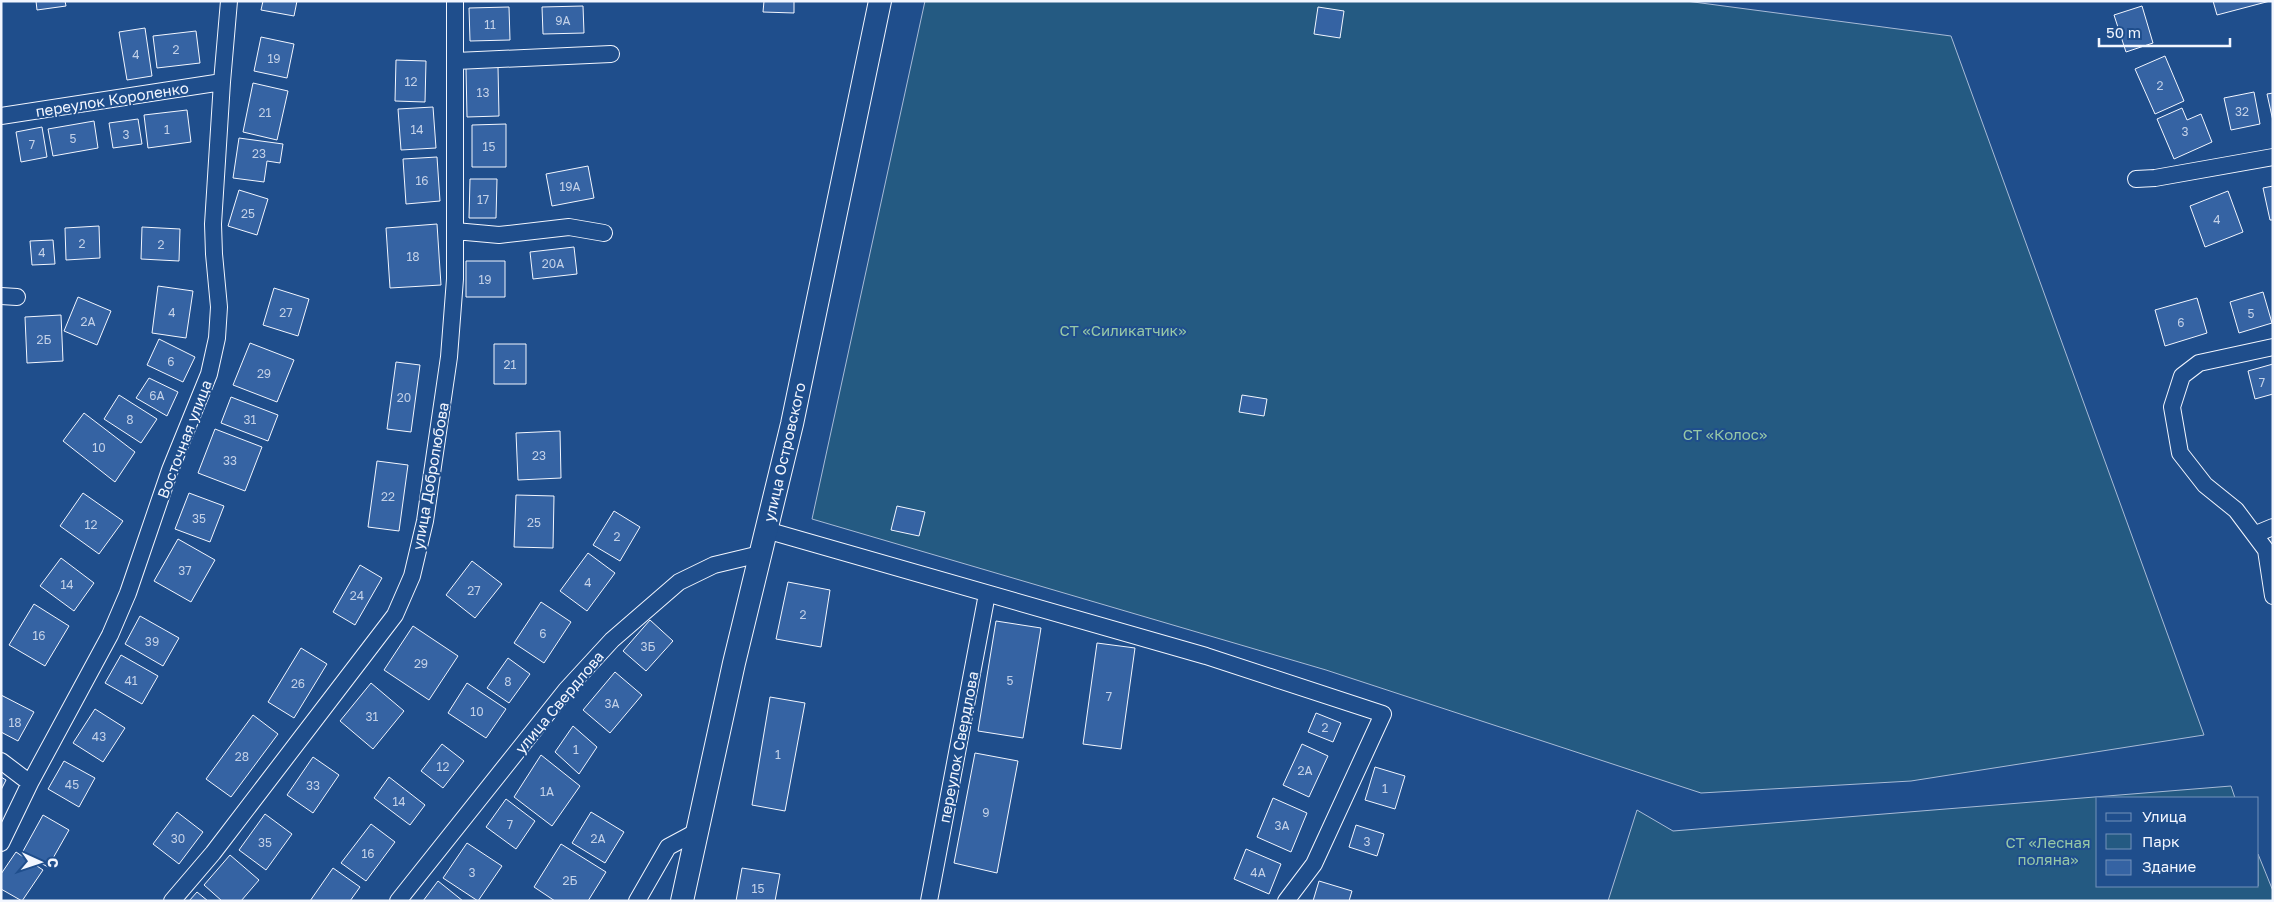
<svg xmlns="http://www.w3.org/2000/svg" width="2274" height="902" viewBox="0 0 2274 902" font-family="'Golos Text',sans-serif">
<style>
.green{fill:#245a82;stroke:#a8bbd7}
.building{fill:#3563a3;stroke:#f2f6ff}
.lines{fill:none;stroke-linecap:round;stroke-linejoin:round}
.street-casing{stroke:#f2f6ff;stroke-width:18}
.secondary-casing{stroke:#f2f6ff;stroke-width:24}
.street{stroke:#1f4e8c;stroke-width:16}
.secondary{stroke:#1f4e8c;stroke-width:22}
.labels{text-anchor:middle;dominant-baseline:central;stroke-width:4;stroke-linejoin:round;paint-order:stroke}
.number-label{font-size:12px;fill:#c3d1e8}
.street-label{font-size:15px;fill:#f2f6ff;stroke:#1f4e8c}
.park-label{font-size:15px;fill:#97c8a6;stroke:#1f4e8c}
</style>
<rect width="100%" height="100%" fill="#1f4e8c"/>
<path class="green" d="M925,1H1686L1951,36L2204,735L1911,781L1701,793L1326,670L812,519Z
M2231,786L2235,798H2098V886H2258V854L2273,891V901H1608L1637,810L1673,831Z"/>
<path class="building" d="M36,1H65L66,6L37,10Z
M263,1H297L294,16L261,10Z
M764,1H794V13L763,12Z
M2213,1H2270L2217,15Z
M583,6L584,33L543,34L542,7Z
M2142,6L2153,43L2126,52L2114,15Z
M509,7L510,40L470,41L469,8Z
M1318,7L1344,11L1340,38L1314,34Z
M145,28L152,76L127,80L119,32Z
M196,31L200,63L157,68L153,36Z
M261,37L294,44L287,78L254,71Z
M2165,56L2184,101L2155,114L2135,69Z
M396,60L426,61L425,102L395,101Z
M498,67L499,116L467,117L466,68Z
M253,83L288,91L277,140L243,132Z
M2254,92L2260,124L2231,130L2224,98Z
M2273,93V121L2267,94Z
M433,107L436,148L401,150L398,109Z
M2182,108L2187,120L2201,114L2212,142L2174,159L2157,119Z
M187,110L191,142L148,148L144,115Z
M138,119L142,144L113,148L109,123Z
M94,121L98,148L53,156L48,129Z
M506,124V167H472V125Z
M42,127L47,157L21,162L16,132Z
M239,138L283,144L280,163L267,161L264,182L233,178Z
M437,157L440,201L406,204L403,159Z
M588,166L594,198L552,206L546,174Z
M470,179H497L496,218H469Z
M2273,186V220H2270L2263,188Z
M239,190L268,199L257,235L228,226Z
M2228,191L2243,232L2205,247L2190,206Z
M437,224L441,285L390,288L386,228Z
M99,226L100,258L66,260L65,228Z
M142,227L180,229L179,261L141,259Z
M53,240L55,264L32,265L30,241Z
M574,247L577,274L533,279L530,252Z
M466,261H505V297H466Z
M158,286L193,291L186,338L152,333Z
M274,288L309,299L298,336L263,325Z
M2263,292L2272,323L2239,333L2230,302Z
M78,297L111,311L97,345L64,331Z
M2197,298L2207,333L2165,346L2155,310Z
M61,315L63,361L27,363L25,317Z
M159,339L195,357L183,382L147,365Z
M250,343L294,360L277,402L233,385Z
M494,344H526V384H494Z
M396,362L420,365L411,432L387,429Z
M2273,364V394L2255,399L2248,371Z
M149,378L178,392L167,416L136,398Z
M119,395L157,419L141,443L104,419Z
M1242,395L1267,399L1264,416L1239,412Z
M231,397L278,415L268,441L221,423Z
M84,413L135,452L115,482L63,441Z
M215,429L262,447L245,491L198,473Z
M560,431L561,478L518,480L516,433Z
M377,461L408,465L399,531L368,527Z
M83,493L123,521L99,554L60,526Z
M189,493L224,506L210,542L175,529Z
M516,495L554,496L553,548L514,547Z
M897,506L925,512L919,536L891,530Z
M614,511L640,527L620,561L593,545Z
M178,539L215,560L191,602L154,581Z
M588,553L615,573L587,611L560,591Z
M61,558L94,583L74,611L40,586Z
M472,561L502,584L475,618L446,595Z
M360,565L382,578L355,625L333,612Z
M788,582L830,590L821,647L776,639Z
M541,602L571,622L544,663L514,643Z
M34,604L69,626L45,666L9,645Z
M140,616L179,638L163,666L125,644Z
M650,620L673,641L646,671L623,651Z
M996,621L1041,628L1023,738L978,731Z
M413,626L458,656L429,700L384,670Z
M1097,643L1135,648L1121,749L1083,744Z
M301,648L327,664L294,718L268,702Z
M121,655L158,676L142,704L105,683Z
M508,658L530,674L509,703L487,688Z
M615,672L642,695L610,733L583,710Z
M371,683L404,711L373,749L340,721Z
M467,683L506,709L486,738L448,713Z
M1,695L34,712L18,741L1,732Z
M770,697L805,703L785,811L752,805Z
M95,709L125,728L103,762L73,743Z
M1316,713L1341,723L1333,742L1308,732Z
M253,715L278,734L231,797L206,779Z
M573,726L597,747L579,774L555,752Z
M442,744L464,761L443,788L421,771Z
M1302,744L1328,756L1309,797L1283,785Z
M975,753L1018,761L997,873L954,863Z
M541,755L580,786L552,826L514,797Z
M313,757L339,775L313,813L287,795Z
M64,761L95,778L79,807L48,789Z
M1375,767L1405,776L1395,809L1365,800Z
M1,777L6,780L1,790Z
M389,777L425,805L410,825L374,798Z
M1273,798L1307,813L1291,852L1257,837Z
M506,799L535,821L516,849L486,827Z
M177,812L203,832L179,864L153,844Z
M591,812L624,832L605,863L572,843Z
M265,814L292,834L266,870L239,850Z
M43,815L69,830L48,867L22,853Z
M371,824L395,842L366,881L341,863Z
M1356,825L1384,834L1377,856L1349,847Z
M467,843L502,866L478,901L443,878Z
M561,844L606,872L588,901H555L534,887Z
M1246,849L1281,864L1269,894L1234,879Z
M16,852L43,870L22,901L1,889V874Z
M230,855L259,880L241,901H222L204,885Z
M333,868L360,887L350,901H310Z
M742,868L780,874L775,901H736Z
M438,881L463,901H423Z
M1319,881L1352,891L1349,901H1313Z
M197,892L208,901H189Z"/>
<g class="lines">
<g class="street-casing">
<path id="street" d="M456,61L611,54
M1,116L222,82
M2136,179L2155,178L2273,157
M455,231L499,235L569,227L604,233
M1,296L17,297
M2273,347L2199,363L2182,376L2172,407L2180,453L2205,485L2236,510L2266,550L2273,596
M766,530L1206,656L1383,714L1314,864L1286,901
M2256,534L2273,527
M1,761L30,783
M1,843L30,783L110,635L128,593L170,470L209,374L217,338L219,307L214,254L213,224L222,82L229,1
M172,901L213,853L395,615L412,576L425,521L449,357L455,279V1
M398,901L566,690L612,640L679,582L714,565L760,554
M637,901L668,847L696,832
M929,901L987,594"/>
</g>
<g class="secondary-casing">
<path id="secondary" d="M682,901L734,663L792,424L880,1"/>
</g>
<use href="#street" class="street"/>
<use href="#secondary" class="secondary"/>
</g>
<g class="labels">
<g class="number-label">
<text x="563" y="20">9А</text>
<text x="490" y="24">11</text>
<text x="176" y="49">2</text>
<text x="136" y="54">4</text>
<text x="274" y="58">19</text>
<text x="411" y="81">12</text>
<text x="2160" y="85">2</text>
<text x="483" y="92">13</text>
<text x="2242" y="111">32</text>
<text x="265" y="112">21</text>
<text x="167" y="129">1</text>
<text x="417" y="129">14</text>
<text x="2185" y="131">3</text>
<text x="126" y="134">3</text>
<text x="73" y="138">5</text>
<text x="32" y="144">7</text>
<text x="489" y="146">15</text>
<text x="259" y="153">23</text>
<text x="422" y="180">16</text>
<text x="570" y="186">19А</text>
<text x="483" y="199">17</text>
<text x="248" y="213">25</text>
<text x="2217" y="219">4</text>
<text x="82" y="243">2</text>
<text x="161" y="244">2</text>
<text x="42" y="252">4</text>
<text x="413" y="256">18</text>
<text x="553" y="263">20А</text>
<text x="485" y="279">19</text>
<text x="172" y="312">4</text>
<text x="286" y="312">27</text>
<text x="2251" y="313">5</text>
<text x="88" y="321">2А</text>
<text x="2181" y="322">6</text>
<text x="44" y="339">2Б</text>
<text x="171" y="361">6</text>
<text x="510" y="364">21</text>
<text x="264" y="373">29</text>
<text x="2262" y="382">7</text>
<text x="157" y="395">6А</text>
<text x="404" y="397">20</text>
<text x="130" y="419">8</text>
<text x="250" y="419">31</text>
<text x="99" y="447">10</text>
<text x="539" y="455">23</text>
<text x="230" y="460">33</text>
<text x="388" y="496">22</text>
<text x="199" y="518">35</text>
<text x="534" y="522">25</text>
<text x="91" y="524">12</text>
<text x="617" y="536">2</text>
<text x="185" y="570">37</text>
<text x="588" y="582">4</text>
<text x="67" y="584">14</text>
<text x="474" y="590">27</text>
<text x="357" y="595">24</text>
<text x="803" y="614">2</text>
<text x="543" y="633">6</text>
<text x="39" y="635">16</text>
<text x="152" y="641">39</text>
<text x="648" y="646">3Б</text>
<text x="421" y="663">29</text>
<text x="131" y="680">41</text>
<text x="1010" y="680">5</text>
<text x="508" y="681">8</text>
<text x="298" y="683">26</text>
<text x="1109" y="696">7</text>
<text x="612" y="703">3А</text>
<text x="477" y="711">10</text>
<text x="372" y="716">31</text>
<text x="15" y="722">18</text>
<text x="1325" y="727">2</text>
<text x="99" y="736">43</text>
<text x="576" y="749">1</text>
<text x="778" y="754">1</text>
<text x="242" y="756">28</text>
<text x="443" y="766">12</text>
<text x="1305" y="770">2А</text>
<text x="72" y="784">45</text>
<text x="313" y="785">33</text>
<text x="1385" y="788">1</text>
<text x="547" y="791">1А</text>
<text x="399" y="801">14</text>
<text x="986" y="812">9</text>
<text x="510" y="824">7</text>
<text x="1282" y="825">3А</text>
<text x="178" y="838">30</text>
<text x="598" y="838">2А</text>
<text x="1367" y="841">3</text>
<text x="265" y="842">35</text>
<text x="368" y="853">16</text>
<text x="472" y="872">3</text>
<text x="1258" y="872">4А</text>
<text x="570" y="880">2Б</text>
<text x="758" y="888">15</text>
</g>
<g class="street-label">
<text transform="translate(112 99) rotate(-9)">переулок Короленко</text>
<text transform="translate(184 439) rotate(-69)">Восточная улица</text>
<text transform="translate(784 452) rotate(-77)">улица Островского</text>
<text transform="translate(430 476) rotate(-80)">улица Добролюбова</text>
<text transform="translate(559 702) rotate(-50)">улица Свердлова</text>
<text transform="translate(958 747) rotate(-79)">переулок Свердлова</text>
</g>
<g class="park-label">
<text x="1123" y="330">СТ «Силикатчик»</text>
<text x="1725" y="434">СТ «Колос»</text>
<text x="2048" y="842">СТ «Лесная<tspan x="2048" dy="17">поляна»</tspan></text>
</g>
</g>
<rect width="2274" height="902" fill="none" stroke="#f2f6ff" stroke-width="5"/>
<rect x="2096" y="797" width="162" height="90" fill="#1f4e8c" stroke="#7391ba"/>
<rect x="2106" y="813" width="25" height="8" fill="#1f4e8c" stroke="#7391ba"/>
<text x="2142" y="822" font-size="15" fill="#f2f6ff">Улица</text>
<rect x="2106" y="834" width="25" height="15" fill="#245a82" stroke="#7391ba"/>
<text x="2142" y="847" font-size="15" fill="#f2f6ff">Парк</text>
<rect x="2106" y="860" width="25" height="15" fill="#3563a3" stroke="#7391ba"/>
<text x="2142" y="872" font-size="15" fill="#f2f6ff">Здание</text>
<g transform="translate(40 862) rotate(93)" stroke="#1f4e8c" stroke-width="4" paint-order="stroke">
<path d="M0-4L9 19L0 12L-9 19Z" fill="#f2f6ff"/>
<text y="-8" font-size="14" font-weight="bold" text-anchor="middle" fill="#f2f6ff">С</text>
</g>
<path d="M2099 38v8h131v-8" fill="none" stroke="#f2f6ff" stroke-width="2.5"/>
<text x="2106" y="38" font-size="15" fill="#f2f6ff" stroke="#1f4e8c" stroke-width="4" paint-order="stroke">50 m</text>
</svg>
